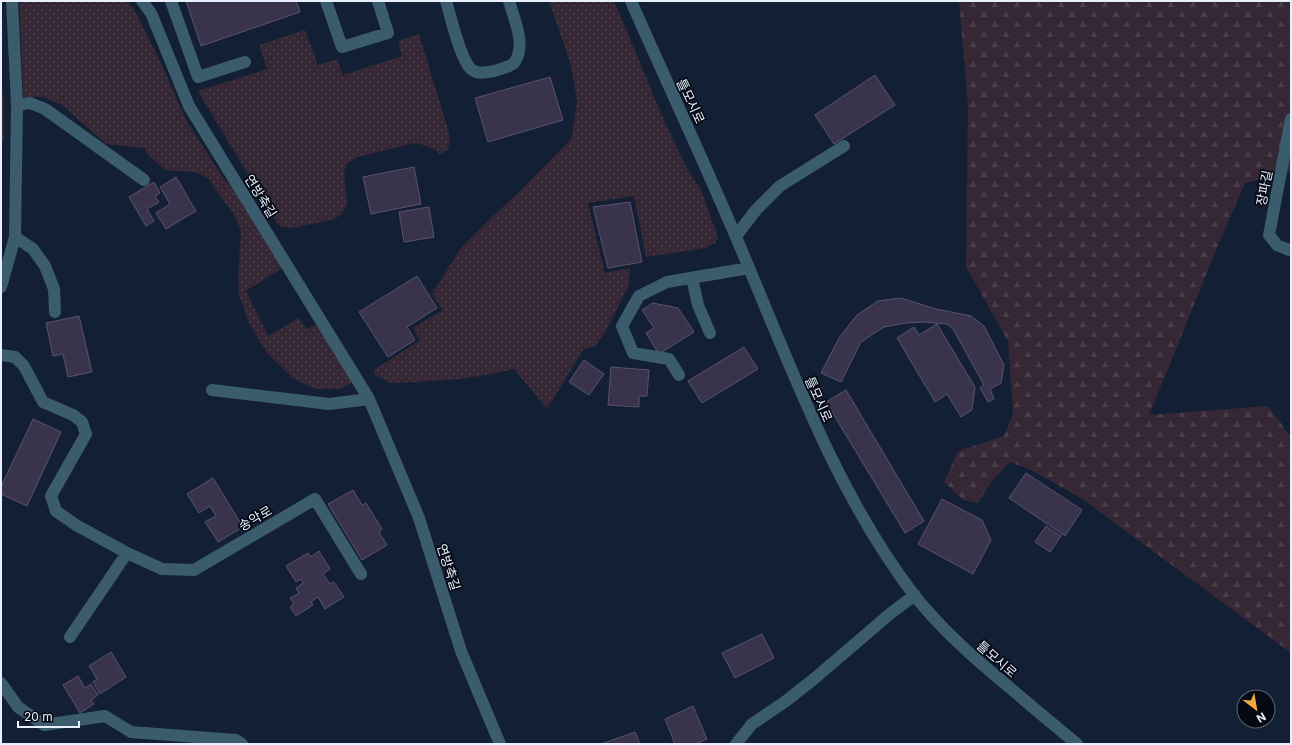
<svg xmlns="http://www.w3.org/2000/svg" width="1292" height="745" viewBox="0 0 1292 745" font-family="Inter,'Noto Sans KR',sans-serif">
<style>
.grass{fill:url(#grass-dots)}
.forest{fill:url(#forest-firs)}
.park{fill:#352834}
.building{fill:#3a334c;stroke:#5a526f}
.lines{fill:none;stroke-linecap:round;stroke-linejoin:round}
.minor{stroke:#3a5c6c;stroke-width:12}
.labels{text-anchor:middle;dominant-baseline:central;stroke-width:3.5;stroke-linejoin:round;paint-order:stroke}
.street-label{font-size:13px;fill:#e9f0fd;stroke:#050913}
</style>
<defs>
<pattern id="grass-dots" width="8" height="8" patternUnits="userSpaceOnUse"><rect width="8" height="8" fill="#352834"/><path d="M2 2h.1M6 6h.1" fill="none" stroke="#483d48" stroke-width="1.8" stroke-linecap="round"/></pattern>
<pattern id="forest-firs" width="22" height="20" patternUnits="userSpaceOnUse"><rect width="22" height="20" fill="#352834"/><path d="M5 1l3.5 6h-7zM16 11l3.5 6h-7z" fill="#483d48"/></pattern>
</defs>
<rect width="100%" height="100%" fill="#131f35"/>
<path class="grass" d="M19,1H128L135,11L162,65L186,120L224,179L232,187L282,268L246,291L268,336L299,318L306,329L317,324L353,382L340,389H316L294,379L267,353L249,323L239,295L238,278L241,231L236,218L208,178L195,172L165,170L149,156L144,148L106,144L62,105L43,97H23L22,60Z
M549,1H614L667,127L688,170L701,190L718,237L715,243L706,248L646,257L634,196L588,203L605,273L630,268L629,285L605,333L595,346L583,350L547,409L514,369L492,374L460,379L415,382L391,383L375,375L374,370L420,340L413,328L443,310L432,294L461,248L489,220L520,191L572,138L577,101L571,65Z
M305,30L318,65L337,59L343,75L402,56L398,41L419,34L449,133C450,145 451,149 439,155L436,150L427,146L415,143L358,157L347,163L344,172L347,205L341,215L332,220L291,228L283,227L278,224L198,91L267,69L259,45Z"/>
<path class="forest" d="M959,1H1291V172L1245,183L1219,243L1149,415L1268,406L1291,437V653L1081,498L1031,470L1010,462L991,482L978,503L963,500L944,482L958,451L1004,436L1013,414L1008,341L966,267L968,105Z"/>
<path class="park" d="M1,91L4,96V141H1Z"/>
<path class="building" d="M186,1H296L300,12L201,46Z
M875,75L895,105L834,144L815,115Z
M550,77L563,120L488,142L475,98Z
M414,167L421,204L371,214L363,177Z
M176,177L196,211L166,229L156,213L170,204L160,187Z
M154,182L160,193L155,196L159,202L147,209L154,221L146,226L129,197Z
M630,202L642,262L608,268L593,207Z
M429,207L434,237L404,242L399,212Z
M417,276L437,308L407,327L415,340L388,357L359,312Z
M901,298L936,309L971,316L984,326L1004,365L1001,383L990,389L994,399L988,402L980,388L984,385L953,329L947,324L922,322L906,323L884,327L861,342L841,382L821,373L839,338L857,315L878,301Z
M653,303L678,308L694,332L659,354L646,333L654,328L642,310Z
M79,316L92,372L68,377L63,354L53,356L46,323Z
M937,324L975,387L972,410L961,417L947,394L935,402L897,338L914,327L919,335Z
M744,347L758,369L702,403L688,381Z
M584,360L604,374L589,395L569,382Z
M611,367L649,370L647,396H639V407L608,405Z
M846,390L924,521L905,533L826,402Z
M33,419L61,432L27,506L1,494V487Z
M1026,473L1082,510L1065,536L1009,498Z
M213,478L243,527L218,542L205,522L216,516L210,506L199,513L187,494Z
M353,490L362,505L366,503L382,529L379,532L387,545L362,560L328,504Z
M942,499L982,520L991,540L973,574L918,544Z
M1046,526L1061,536L1050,552L1035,542Z
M319,551L330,569L323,574L330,584L334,582L344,597L325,609L318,597L311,602L313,605L296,616L290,607L294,604L290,598L299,593L296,588L303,583L301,579L296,582L286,566L308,553L311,557Z
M762,634L774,658L735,678L722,653Z
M111,652L126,677L100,694L93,682L97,679L89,666Z
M78,676L85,688L91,684L98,695L91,700L94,704L80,713L63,685Z
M693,706L707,739L696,744H675L665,719Z
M635,732L640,744H601Z"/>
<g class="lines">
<path class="minor" d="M142,1L151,13L189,106L369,399L419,518L461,651L500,744
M171,1L198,77L245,62
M326,1L342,47L388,33L378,1
M446,1C451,17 460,59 471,69C477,75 487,72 494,71C500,69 510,67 514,63C527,46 514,19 509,1
M631,1C670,90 712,178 749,268C796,380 840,498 914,595C942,630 975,659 1009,687C1031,706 1054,725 1077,744
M17,105L30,103L45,109L144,180
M1291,119L1269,235L1277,245L1289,250L1291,249
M736,236L756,210L780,186L844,146
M15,237L33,249L45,266L54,289L55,312
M692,278L698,305L710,333
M1,287L15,237L17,105L12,1
M1,355L15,357L24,366L43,402L73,415L82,422L86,434L51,496L56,511L76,525L127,553L162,569L194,570L315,499L361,574
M679,375L669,359L633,353L622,326L639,296L667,282L749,268
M212,390L329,404L369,399
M70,637L127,553
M1,683L18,707L44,725L105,716L131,732L236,740L242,744
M736,744L752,724L786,701L815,678L891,613L915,595"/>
</g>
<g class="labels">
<g class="street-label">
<text transform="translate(691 101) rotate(65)">틀모시로</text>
<text transform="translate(1264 188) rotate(-79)">장파길</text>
<text transform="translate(261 196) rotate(58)">연방축길</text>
<text transform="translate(819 399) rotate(66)">틀모시로</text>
<text transform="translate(255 518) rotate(-30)">송악로</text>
<text transform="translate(449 567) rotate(72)">연방축길</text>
<text transform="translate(997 659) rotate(41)">틀모시로</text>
</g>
</g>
<rect width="1292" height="745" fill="none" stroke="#e9f0fd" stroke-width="4"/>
<g transform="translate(1256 709) rotate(149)"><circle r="19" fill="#050913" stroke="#606571"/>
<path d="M0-3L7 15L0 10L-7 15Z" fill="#efa73e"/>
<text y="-6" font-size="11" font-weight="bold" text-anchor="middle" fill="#e9f0fd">N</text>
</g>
<path d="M18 721v6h61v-6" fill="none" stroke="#e9f0fd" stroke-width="2"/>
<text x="24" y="721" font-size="12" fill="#e9f0fd" stroke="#050913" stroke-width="3" paint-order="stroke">20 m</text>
</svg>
